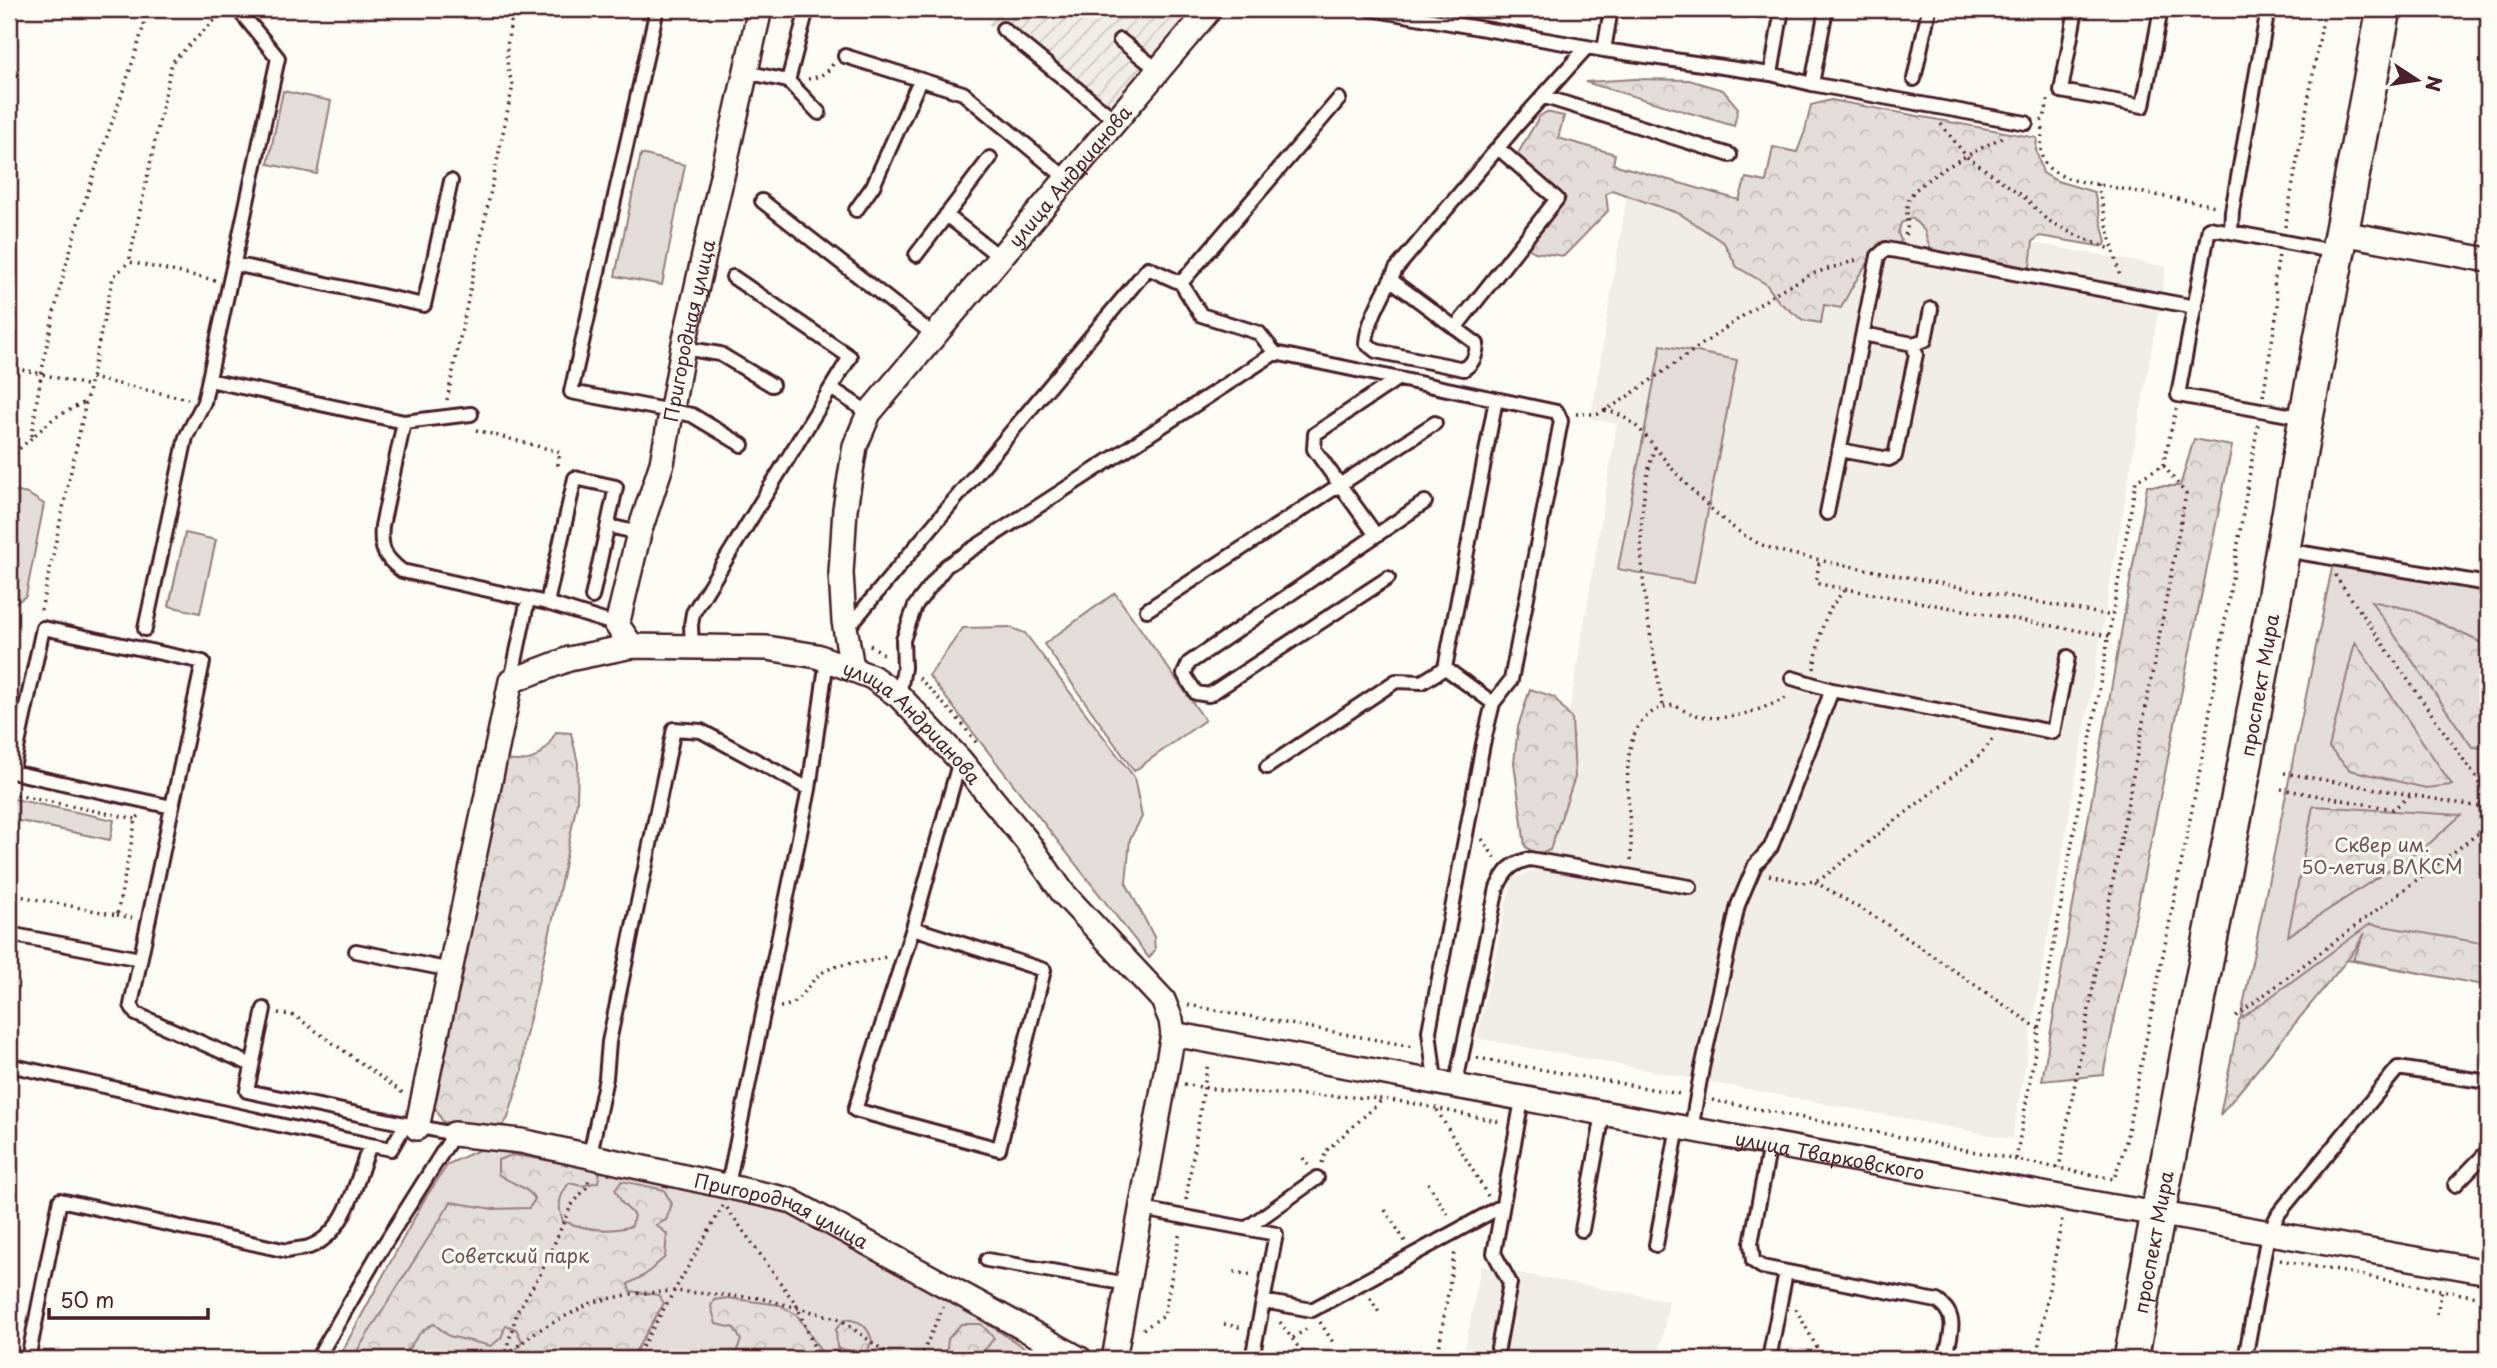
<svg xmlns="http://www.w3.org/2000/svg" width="2497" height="1368" viewBox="0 0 2497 1368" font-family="'Playpen Sans',sans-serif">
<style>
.built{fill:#f0ece8}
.industrial{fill:url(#industrial-furrows)}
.green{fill:#e3dcda;stroke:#967e82;stroke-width:2}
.forest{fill:url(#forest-crowns);stroke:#967e82;stroke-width:2}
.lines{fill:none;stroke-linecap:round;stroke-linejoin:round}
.lane-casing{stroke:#4a1f2b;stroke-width:18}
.street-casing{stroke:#4a1f2b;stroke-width:28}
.secondary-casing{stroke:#4a1f2b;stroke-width:38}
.path{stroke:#4a1f2b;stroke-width:3.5;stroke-dasharray:2 5;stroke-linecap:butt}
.lane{stroke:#fdfcf7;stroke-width:12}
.street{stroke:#fdfcf7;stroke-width:23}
.secondary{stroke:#fdfcf7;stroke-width:33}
.labels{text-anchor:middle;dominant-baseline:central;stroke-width:6;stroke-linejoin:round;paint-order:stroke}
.street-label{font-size:19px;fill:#4a1f2b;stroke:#fdfcf7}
.park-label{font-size:19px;fill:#704e57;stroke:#fdfcf7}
</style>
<defs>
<pattern id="industrial-furrows" width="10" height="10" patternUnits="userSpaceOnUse" patternTransform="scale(1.75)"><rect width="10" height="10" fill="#f0ece8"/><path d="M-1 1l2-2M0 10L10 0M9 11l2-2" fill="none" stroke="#cfcac7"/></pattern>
<pattern id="forest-crowns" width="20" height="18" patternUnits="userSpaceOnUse" patternTransform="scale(1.75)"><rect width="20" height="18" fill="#e3dcda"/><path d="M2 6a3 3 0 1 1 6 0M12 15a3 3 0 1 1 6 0" fill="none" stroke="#c4bcbb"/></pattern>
</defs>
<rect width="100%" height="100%" fill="#fdfcf7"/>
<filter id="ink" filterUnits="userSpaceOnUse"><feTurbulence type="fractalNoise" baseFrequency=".0143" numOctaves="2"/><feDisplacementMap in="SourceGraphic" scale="14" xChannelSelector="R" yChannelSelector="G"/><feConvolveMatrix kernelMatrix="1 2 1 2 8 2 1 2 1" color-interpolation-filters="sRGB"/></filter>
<g filter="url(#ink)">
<path class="built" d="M1631,170L1739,200L1746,178L1812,203L2166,267L2012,1139L1477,1038L1512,879L1544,867L1617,424L1591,419Z
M1481,1266L1669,1301L1658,1359H1463Z"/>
<path class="industrial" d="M1001,9H1216L1118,126L988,24Z"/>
<path class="green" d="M283,91L331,101L317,174L268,164Z
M641,154L685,165L662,285L615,276Z
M1661,345L1737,360L1694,583L1618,569Z
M9,490L28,494L44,504L26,596L16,603L9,601Z
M185,533L216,540L200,613L169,606Z
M2333,563L2488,589V985L2341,959L2238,1031Z
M1115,593L1205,720L1134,771L1044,644Z
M1009,627L1025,633L1134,777L1142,817L1130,839L1126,883L1154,937L1155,950L1149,958L929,676L963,628Z
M14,799L114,820L110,840L10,819Z
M492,1144L779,1207L947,1298L1042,1359H338L424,1200L448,1164Z"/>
<path class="forest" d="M1635,79L1689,80L1723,90L1738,108L1734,126L1585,82Z
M1831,100L2037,138L2036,150L2043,173L2057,181L2094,192L2106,242L2105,245L2098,246L2040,236L2033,241L2029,275L1933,257L1924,230L1912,218L1901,223L1898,233L1901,241C1895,251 1885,248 1876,255C1864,264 1848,294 1841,308L1824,305L1821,323L1803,320L1779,302L1766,284L1737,267L1724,243L1680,214L1612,190L1606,194L1608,211L1564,256L1535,252L1526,247L1566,198L1517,155L1539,117L1546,112L1564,116L1558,138L1615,154L1613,164L1739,200L1746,178L1766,182L1773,147L1797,152L1805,131L1811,105Z
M2194,439L2232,446L2103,1075L2042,1081L2147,486H2180Z
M2371,601L2413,610L2488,646V748L2472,747Z
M2355,642L2452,785L2426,788L2350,770L2329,748Z
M1530,689L1554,697L1572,719L1575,777L1550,850C1540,854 1533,854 1525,846L1514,763L1518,727Z
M556,732L571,733L578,763L577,802L558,897L524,1044L522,1072L508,1118L502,1126L443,1122L433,1104L506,760C535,764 543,756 556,732Z
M2313,806L2461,815L2430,843L2288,936Z
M2370,924L2488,944V986L2353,960L2365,933L2352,954L2220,1115L2239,1020Z
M512,1155L588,1166L600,1172L598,1182L582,1186L569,1183C559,1196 557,1206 563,1221C586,1230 608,1233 632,1226L634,1215L622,1203L615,1189L622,1181L664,1190L672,1204L666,1220L656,1225L667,1234L665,1257L645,1275L628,1284L630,1291L658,1295L664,1303L631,1359H510L522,1341L516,1329L506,1325L501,1338L491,1346L449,1336L434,1324C412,1333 414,1350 398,1358C386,1363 366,1359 352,1359L451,1202L493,1209L529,1208L535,1199C528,1187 510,1183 498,1174V1160Z
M728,1298L780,1305L797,1315L826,1359H725L735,1355L741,1340L734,1328L716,1324L711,1306L714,1300Z
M845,1319C861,1321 867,1325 872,1340L868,1350L879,1359H855L850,1351L837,1348L836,1329Z
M961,1324H981L994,1338C979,1360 973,1362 946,1359L948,1339Z"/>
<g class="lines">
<g class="lane-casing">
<path id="lane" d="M657,9L571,392L692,415L742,445
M1370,9L1604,50L1771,74L1812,84L2026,123
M2076,9L2061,91L2143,106L2161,9
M1003,29L1115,120
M1120,40L1158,70
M1604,50L1611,9
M845,56L963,93L1066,178
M745,72L788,81L819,113
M1771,74L1782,9
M1914,79L1929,9
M788,81L807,9
M1812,84L1826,9
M1542,96L1730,155
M762,201L934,335
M856,210L873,186L920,80
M946,215L1000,257
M2231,232L2232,211L2268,9
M916,255L990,158
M234,264L424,305L451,181
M1391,280L1477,344C1476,355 1474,363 1464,369L1376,351L1366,343C1367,321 1386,290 1396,269L1518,124L1587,47
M1181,283L1339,99
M1455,328L1557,199L1498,148
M1863,334L1913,344L1925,340L1931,309
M683,348L720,354L772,385
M209,380L404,422L382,526C380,549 384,557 402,571L547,603L617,625
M831,388L869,413
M2305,418L2178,395L2209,228L2338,252
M404,422L471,414
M1839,450L1889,459L1895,456L1916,354L1913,344
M1827,513L1878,256L1886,249L2195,307
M609,526L639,533
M1376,535L1314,449L1315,434L1397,379
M2285,550L2488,584
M1388,578L1209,695L1196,693L1184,674L1189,663L1425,502
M547,603L575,478L616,487L592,597
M1147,610L1435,423
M43,628L203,662L172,807L12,772Z
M145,629L186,437L204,402L278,58L242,14L243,9
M846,630L1148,268L1181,283L1201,315L1259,333L1275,353L1557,412L1561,421L1511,680L1493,703L1483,744L1429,1031L1434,1073L1438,1084
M692,648L691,625L693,613L850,357L733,277
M1445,668L1493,703
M1792,678L1832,690
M511,681L528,599
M899,696L904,668L903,640L915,606L946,566L1275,353
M1267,767L1396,681L1422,682L1445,668L1496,399
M172,807L131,1005L136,1014L252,1065
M913,928L1044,970L999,1149L855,1110L913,928L960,760
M9,934L140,959
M356,951L451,970
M264,1009L247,1091L454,1134L377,1256L317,1359
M9,1065L370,1145
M1455,1087L1497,888C1505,870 1512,863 1530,859L1690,887
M1691,1130L1702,1068L1738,905L1755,865L1771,847L1832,690L2053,732L2068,657
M1770,1145L1751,1243L1753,1261L1762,1267L1937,1301C1960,1316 1950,1336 1945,1359
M590,1155L606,1078L609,1042L674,729L701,731L809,789
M728,1185L809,789L827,659
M2455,1185L2488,1151
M1142,1209L1276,1234L1252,1359
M1247,1228L1317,1178
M1582,1230L1603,1114
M1656,1245L1678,1127
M987,1260L1128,1284
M1263,1301L1312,1310L1502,1206
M1498,1348L1510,1283L1494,1253L1522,1100
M28,1359L60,1200L287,1251C294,1249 302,1249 309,1247C348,1233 356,1179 370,1145L391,1149L405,1125
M1769,1359L1786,1272
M2245,1359L2268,1234L2279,1213L2398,1068L2488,1082"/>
</g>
<g class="street-casing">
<g id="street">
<path d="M2342,233L2488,260"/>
<path id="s1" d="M632,646L617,625L639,533L662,463L683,348L760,9"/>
<path id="s2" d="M852,668L844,621L841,573L845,509L855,446L869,413L1210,9"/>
<path id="s3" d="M1173,1034L2108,1206L2192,1219L2488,1272"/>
<path id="s4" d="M417,1128L511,681L569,659L632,646L767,648L817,656L872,677L899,696L960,760L1026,840L1063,893L1163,1000L1171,1020L1173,1034L1114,1359"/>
<path id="s5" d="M454,1134L521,1141L789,1200L1080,1359"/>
</g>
</g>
<g class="secondary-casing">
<g id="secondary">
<path id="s6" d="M2131,1359L2188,1052L2244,769L2306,418L2384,9"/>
</g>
</g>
<path class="path" d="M808,79C819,77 827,74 833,64
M2041,121L2044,119L2048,100
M1941,124L1967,157L2023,196L2047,220L2073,234L2113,250
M2043,128C2038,160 2041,169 2073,180L2216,206
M2097,184L2120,277
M2285,227L2325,9
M1905,235C1911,224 1903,209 1910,197C1923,176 1979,150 2002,137
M215,280L129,262L172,62L225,10
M9,366L90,386
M91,378L188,399
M9,385L21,369
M2263,396L2278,305L2274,283L2279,255
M447,400L513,85C502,58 508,36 514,9
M1605,410C1639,417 1654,449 1676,473C1698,497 1725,525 1754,541C1774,552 1799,555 1821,560
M1576,414H1598L1621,401L1780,290L1815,273L1860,259
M476,430L560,452L558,465L562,468
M32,436C41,362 58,289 80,217C101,147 130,80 148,9
M1655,447C1627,531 1648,622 1663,706
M9,458L54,418L85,402
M2163,465L2176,409
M2335,575L2486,792
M41,610L113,277L129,262
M2109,636L1846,589L1819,584L1816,581L1819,564L1823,561L2112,616
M870,645L887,656
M1814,669C1820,636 1821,614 1846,589
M919,678L959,720L979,746
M2284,773L2481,807
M2281,789L2393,809L2410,796
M2488,790L2481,804L2479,833L2488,854
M9,802L11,794L136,819
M1482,839L1495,858
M1631,860C1634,811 1605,712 1675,705C1710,730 1755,713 1790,696
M1769,875L1803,883L1821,879L1981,754L1995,736
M1815,882L1882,921L2039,1029
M9,894L117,915L136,819L139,816
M117,915L132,918
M1188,1005L1415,1047
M780,1007C802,1006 808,978 827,970C846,961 869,964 888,956
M278,1013L295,1016L403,1093
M2236,1016L2479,833
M1477,1058L1680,1094
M1184,1084C1249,1097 1315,1093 1381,1099C1421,1103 1462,1115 1502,1122
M1712,1100L2114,1179L2125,1146L2201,764L2258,424
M1437,1110L1488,1196
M1303,1158L1308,1165
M2016,1159L2136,481L2163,465L2186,494L2059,1168
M1322,1163L1326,1151L1381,1101
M1428,1183L1450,1218
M1186,1200L1208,1062
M727,1208L797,1306L816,1352L822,1359
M1385,1210L1405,1241
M2280,1260L2488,1299
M1234,1272L1252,1275
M1370,1298L1380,1314
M1796,1309L1823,1359
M2437,1314L2442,1290
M1280,1322L1307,1359
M1320,1322L1334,1344
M1224,1324L1243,1328
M1143,1329L1164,1316L1180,1231
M1293,1338L1309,1327
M506,1351L517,1312L541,1273L571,1206L586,1188L590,1177
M501,1359L537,1331L593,1302L632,1294L674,1291L760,1298L840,1319L895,1359
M635,1359L723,1206
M920,1359L943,1307
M1437,1359L1455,1251
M2036,1359L2062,1219"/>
<use href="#lane" class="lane"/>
<use href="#street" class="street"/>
<use href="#secondary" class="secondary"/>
</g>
</g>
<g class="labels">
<g class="street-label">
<text stroke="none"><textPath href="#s2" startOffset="570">улица Андрианова</textPath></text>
<text stroke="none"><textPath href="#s1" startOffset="329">Пригородная улица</textPath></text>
<text stroke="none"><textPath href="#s6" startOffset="686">проспект Мира</textPath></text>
<text stroke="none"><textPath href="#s4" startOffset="887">улица Андрианова</textPath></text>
<text stroke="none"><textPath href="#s3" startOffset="668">улица Тварковского</textPath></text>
<text stroke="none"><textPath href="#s5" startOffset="338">Пригородная улица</textPath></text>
<text stroke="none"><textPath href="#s6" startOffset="119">проспект Мира</textPath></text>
</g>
<g class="park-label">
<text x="2382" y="844">Сквер им.<tspan x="2382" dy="22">50-летия ВЛКСМ</tspan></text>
<text x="515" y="1255">Советский парк</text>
</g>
</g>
<rect width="2497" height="1368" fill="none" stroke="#fdfcf7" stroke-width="35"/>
<rect x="18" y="18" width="2462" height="1333" fill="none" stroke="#4a1f2b" stroke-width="2.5" filter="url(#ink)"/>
<g transform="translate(2417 80) rotate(102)" stroke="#fdfcf7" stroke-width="5" paint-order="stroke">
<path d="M0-5L12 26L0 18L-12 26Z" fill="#4a1f2b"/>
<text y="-10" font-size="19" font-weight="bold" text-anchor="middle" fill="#4a1f2b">N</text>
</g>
<path d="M49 1308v10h159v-10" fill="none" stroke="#4a1f2b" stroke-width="3.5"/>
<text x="60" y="1308" font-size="21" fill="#4a1f2b" stroke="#fdfcf7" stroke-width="5" paint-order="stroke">50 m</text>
</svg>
